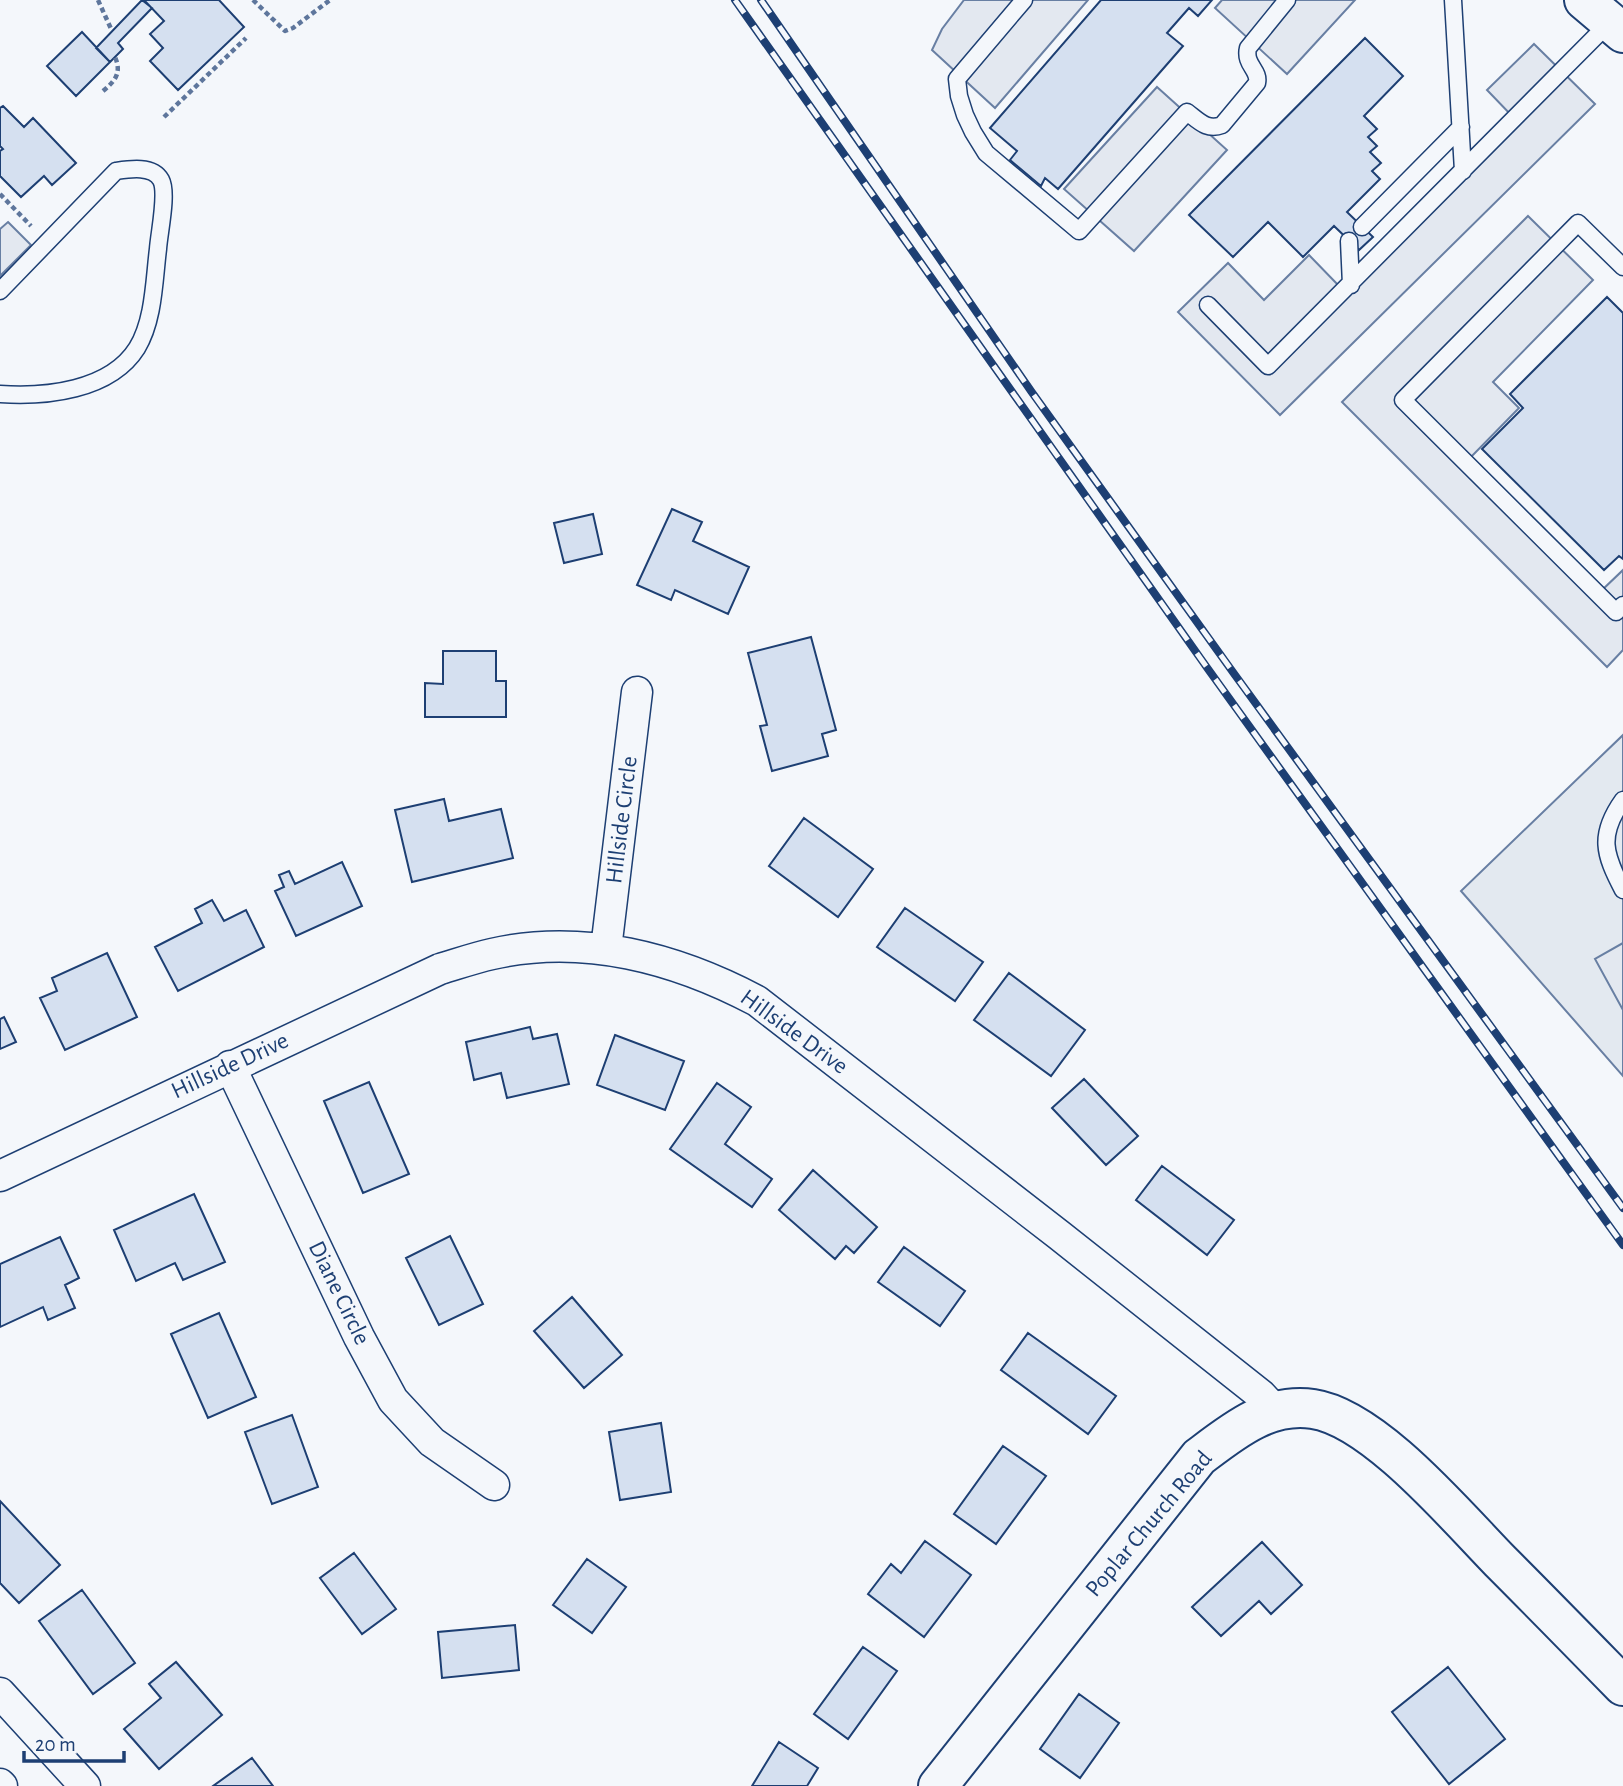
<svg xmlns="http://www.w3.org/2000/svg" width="1623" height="1786" viewBox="0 0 1623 1786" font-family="'Alegreya Sans',sans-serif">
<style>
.green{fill:#e3e9f0;stroke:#687fa3;stroke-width:2}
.parking{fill:#e3e8f0;stroke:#687fa3;stroke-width:2}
.building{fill:#d5e0f0;stroke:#1d3f73;stroke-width:2}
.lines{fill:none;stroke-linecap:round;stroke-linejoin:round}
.lane-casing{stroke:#1d3f73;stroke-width:19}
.street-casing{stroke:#1d3f73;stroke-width:33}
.secondary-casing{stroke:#1d3f73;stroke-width:42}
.primary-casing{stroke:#1d3f73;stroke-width:42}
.path{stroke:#5e769c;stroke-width:4.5;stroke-dasharray:5 3.5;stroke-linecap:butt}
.lane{stroke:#f4f7fb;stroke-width:16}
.street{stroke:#f4f7fb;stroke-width:30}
.secondary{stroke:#f4f7fb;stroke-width:38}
.primary{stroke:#f4f7fb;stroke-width:38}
.rail-casing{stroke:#1d3f73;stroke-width:8}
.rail{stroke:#f4f7fb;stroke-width:5;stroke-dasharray:16;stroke-linecap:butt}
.labels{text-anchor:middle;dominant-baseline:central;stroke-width:5;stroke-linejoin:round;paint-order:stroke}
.street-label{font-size:24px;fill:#1d3f73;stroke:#f4f7fb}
</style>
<rect width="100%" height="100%" fill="#f4f7fb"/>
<path class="green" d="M1623,735V1076L1461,891Z"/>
<path class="parking" d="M964,0H1088L995,108L932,50L942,29Z
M1222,0H1355L1287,74L1215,8Z
M1534,44L1595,104L1280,415L1178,312L1228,263L1264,300L1309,255L1341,288L1514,118L1487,90Z
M1157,87L1227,150L1134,251L1064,189Z
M1528,216L1593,280L1493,382L1519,408L1468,460L1601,591L1623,570V650L1607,667L1342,402Z
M8,222L31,245L0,276V229Z
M1623,943V1010L1595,959Z"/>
<path class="building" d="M142,0L152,8L118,43L123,49L110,62L96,48Z
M144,0H219L244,27L178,90L150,61L163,48L150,34L164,21Z
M1101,0H1212L1198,16L1189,8L1167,33L1183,46L1058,189L1045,178L1041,186L1010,160L1017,151L990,128Z
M82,32L110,62L76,96L47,66Z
M1365,38L1403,76L1364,116L1377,129L1368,137L1377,146L1370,152L1381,163L1372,171L1380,179L1347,212L1373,237L1359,250L1334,226L1303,257L1268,222L1233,257L1189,215Z
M3,106L24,127L33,118L76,163L52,185L44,176L21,197L0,176V151L3,149L0,146V108Z
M1607,297L1623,313V559L1619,556L1604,570L1482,449L1523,408L1510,394Z
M672,509L702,522L693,541L749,567L728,614L675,590L671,600L637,585Z
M593,514L602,554L564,563L554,523Z
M811,637L836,730L822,734L828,756L772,771L760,726L767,725L748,653Z
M443,651H496V681H506V717H425V683L443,684Z
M444,799L449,821L501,809L513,858L412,882L395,810Z
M804,818L873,869L838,917L769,866Z
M342,862L362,906L296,936L275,891L284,887L279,875L289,871L295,884Z
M212,900L224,921L246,910L264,947L178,991L155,947L202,923L195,909Z
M905,908L983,962L955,1001L877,947Z
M107,953L137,1017L65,1050L40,998L57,991L52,978Z
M1009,973L1085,1030L1051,1076L974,1020Z
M4,1017L16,1042L0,1049V1019Z
M530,1027L533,1039L557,1034L569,1084L507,1098L501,1073L474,1080L466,1042Z
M615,1035L684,1061L665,1110L597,1085Z
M1084,1079L1138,1136L1106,1165L1052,1108Z
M369,1082L409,1174L363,1193L324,1101Z
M717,1083L751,1107L725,1144L772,1179L752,1207L670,1149Z
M1162,1166L1234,1220L1207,1255L1136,1200Z
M813,1170L877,1227L854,1253L846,1246L835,1259L779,1210Z
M194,1194L225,1262L183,1280L175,1263L136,1281L114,1230Z
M450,1236L483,1304L439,1325L406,1258Z
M60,1237L79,1278L65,1285L75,1308L48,1320L43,1307L0,1327V1264Z
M904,1247L965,1291L940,1326L878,1282Z
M572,1297L622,1355L584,1388L534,1331Z
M219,1313L256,1397L208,1418L171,1334Z
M1028,1333L1116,1396L1088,1434L1001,1370Z
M292,1415L318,1487L272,1504L245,1432Z
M661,1423L671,1492L620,1500L609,1432Z
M1003,1446L1046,1476L996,1544L954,1514Z
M0,1501L60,1565L19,1603L0,1583Z
M925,1541L971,1575L924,1637L868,1594L891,1564L901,1573Z
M1262,1542L1302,1585L1271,1614L1259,1601L1221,1636L1192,1607Z
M354,1553L396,1609L362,1634L320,1578Z
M587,1559L626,1587L592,1633L553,1605Z
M82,1590L135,1663L93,1694L39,1621Z
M515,1625L519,1670L442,1678L438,1632Z
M863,1647L897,1671L848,1739L814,1714Z
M176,1662L222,1715L159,1769L124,1729L161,1698L149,1684Z
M1448,1667L1505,1739L1449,1784L1392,1712Z
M1079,1694L1119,1723L1080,1778L1040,1749Z
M779,1742L818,1768L807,1786H752Z
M252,1758L273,1786H213Z"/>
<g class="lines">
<g class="lane-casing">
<path id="lane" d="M1024,0L957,79L959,96L965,115L973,132L986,153L1079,231L1187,112C1199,121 1207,131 1222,125L1257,83C1260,70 1244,65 1248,48L1287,0
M1453,0L1463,171
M1362,227L1461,127
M1349,241L1351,285
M1623,267L1578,223L1403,400L1616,612L1623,605
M0,291L116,171C129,169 153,165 161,180C168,193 159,233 158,249C154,281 154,320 137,348C110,391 45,397 0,394
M1208,305L1268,366L1610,22
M1623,800C1598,835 1604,854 1623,890"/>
</g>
<g class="street-casing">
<path id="street" d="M606,949L637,692
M230,1066L359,1337L393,1400L432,1442L494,1485
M0,1176L440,969C457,964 474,958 492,954C583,933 676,958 757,1001L1059,1235L1261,1395L1275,1410
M0,1693L85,1786
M0,1784L2,1786"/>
</g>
<g class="secondary-casing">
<path id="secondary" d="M938,1786L1199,1457C1232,1432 1268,1402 1313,1409C1374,1418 1456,1516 1500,1561C1541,1602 1582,1644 1623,1686"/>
</g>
<g class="primary-casing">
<path id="primary" d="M1584,0L1623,33"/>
</g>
<path class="path" d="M98,0L112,31
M253,0L285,31L293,28L330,0
M103,91C115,81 122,73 115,57
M164,117L246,38
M0,194L31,226"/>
<use href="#lane" class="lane"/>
<use href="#street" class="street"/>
<use href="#secondary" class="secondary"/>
<use href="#primary" class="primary"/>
<g class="rail-casing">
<path id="rail" d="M735,0L1208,669L1623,1245
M761,0L1031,391L1235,675L1623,1208"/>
</g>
<use href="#rail" class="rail"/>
</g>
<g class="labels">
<g class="street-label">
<text transform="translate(622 820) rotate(-83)">Hillside Circle</text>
<text transform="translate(794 1032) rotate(36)">Hillside Drive</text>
<text transform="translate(230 1066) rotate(-25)">Hillside Drive</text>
<text transform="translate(339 1293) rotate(64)">Diane Circle</text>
<text transform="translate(1149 1524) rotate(-50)">Poplar Church Road</text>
</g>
</g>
<path d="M24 1751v10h100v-10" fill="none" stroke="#1d3f73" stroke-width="3.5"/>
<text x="35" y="1751" font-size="21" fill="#1d3f73" stroke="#f4f7fb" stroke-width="5" paint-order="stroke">20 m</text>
</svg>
